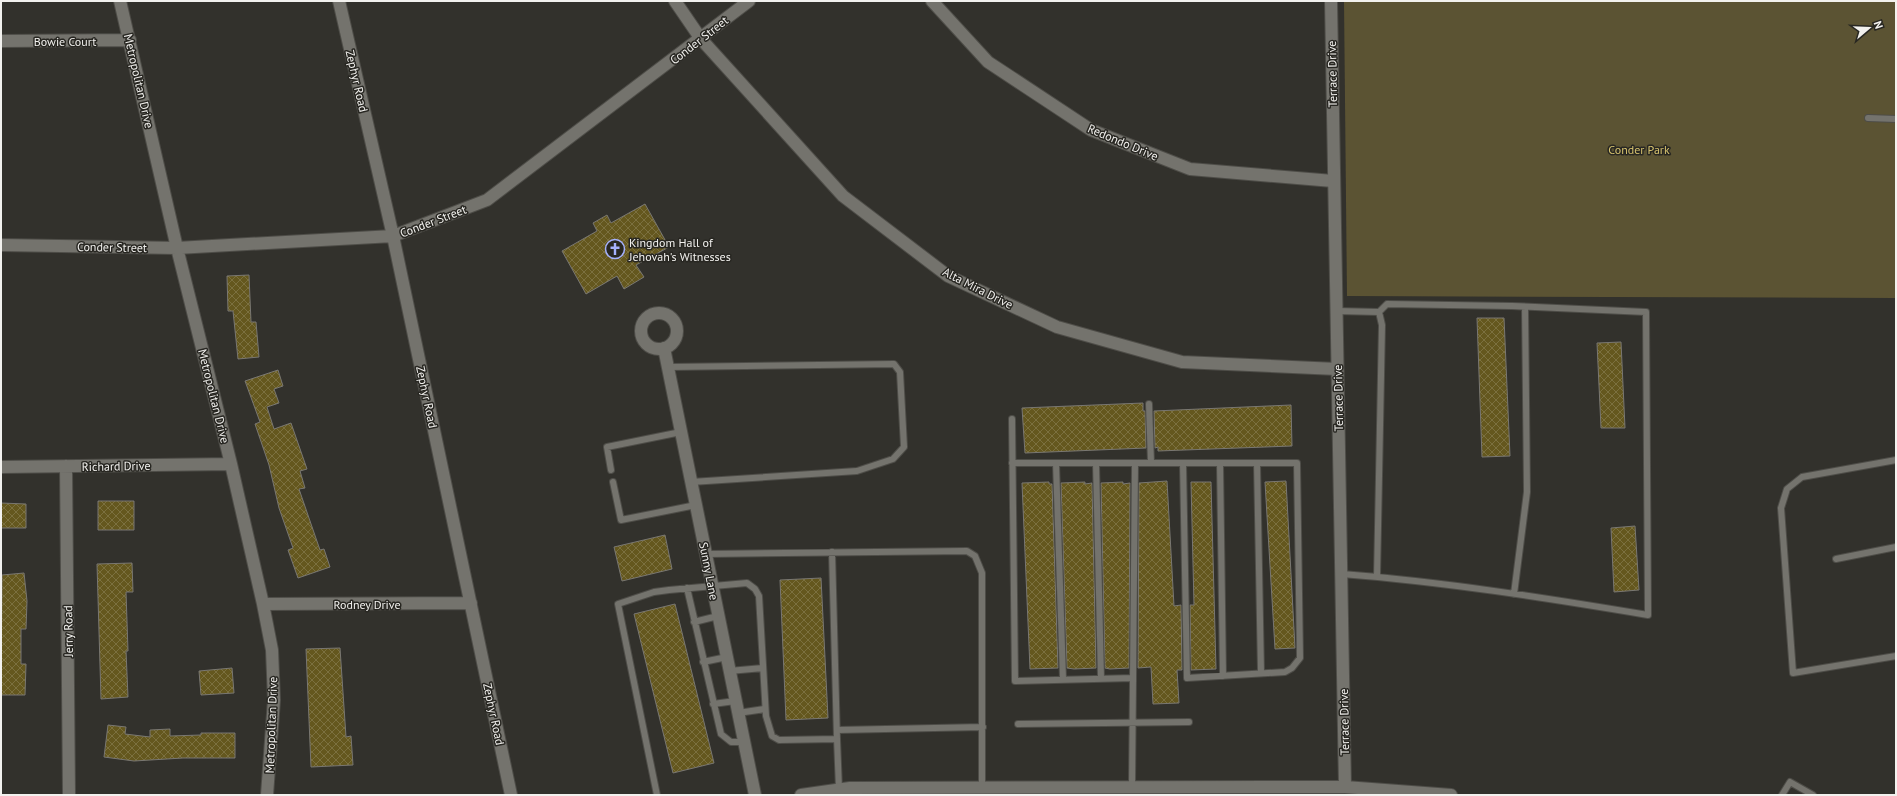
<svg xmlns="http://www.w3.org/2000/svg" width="1897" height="796" viewBox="0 0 1897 796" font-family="'PT Sans',sans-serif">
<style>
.green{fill:#5b5333}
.building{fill:url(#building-cross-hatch);stroke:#797772}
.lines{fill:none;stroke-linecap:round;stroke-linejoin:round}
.lane-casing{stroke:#4e4d48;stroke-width:8}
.street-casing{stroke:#4e4d48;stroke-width:14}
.secondary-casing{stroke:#4e4d48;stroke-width:14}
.lane{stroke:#74736d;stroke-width:6}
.street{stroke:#74736d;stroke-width:12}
.secondary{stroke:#74736d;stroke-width:12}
.labels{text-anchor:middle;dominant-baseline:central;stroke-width:3;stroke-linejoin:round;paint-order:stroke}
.street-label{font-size:12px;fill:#f2f1ee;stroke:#282722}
.park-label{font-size:12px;fill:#d6c26e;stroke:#282722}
.poi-label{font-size:12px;fill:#f2f1ee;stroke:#282722;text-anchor:start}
</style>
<defs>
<pattern id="building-cross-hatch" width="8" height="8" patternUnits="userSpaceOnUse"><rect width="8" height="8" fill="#64571e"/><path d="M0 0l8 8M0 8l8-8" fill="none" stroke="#7b703f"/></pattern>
</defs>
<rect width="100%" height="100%" fill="#32312c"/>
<path class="green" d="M1344,1H1896V298L1347,296Z"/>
<path class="building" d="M645,204L669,247L636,265L644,277L624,289L617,276L586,294L562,251L597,231L593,223L607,215L611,223Z
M249,275L251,322H256L259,357L238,359L233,311H228L227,276Z
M1477,318H1504L1510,456L1482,457Z
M1621,342L1625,428H1601L1597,343Z
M278,370L283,386L274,389L279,403L267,407L274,429L291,423L307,469L300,471L305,488L299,489L320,550L324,549L330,567L298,578L288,550L293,548L279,508L269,465L255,424L260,422L245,381Z
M1143,403V411H1145L1146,448L1025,453L1022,408Z
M1291,405L1292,446L1158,451V447L1155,448L1154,411Z
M1167,481L1174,606L1181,605L1182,670H1177L1179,703L1153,704L1151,667L1138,668L1139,483Z
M1286,481L1295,648L1275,649L1265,482Z
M1049,482V484H1052L1058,668L1030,669L1022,483Z
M1085,482V484L1092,483L1096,668L1074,669L1067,668L1061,483Z
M1123,482V484L1130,483L1129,668L1110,669L1105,668L1101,483Z
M1191,482H1211L1216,669L1191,670L1190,605H1194Z
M98,501H134V530H98Z
M1,503L26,504V528H1Z
M1635,526L1639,590L1614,592L1611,528Z
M665,535L672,569L622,581L614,547Z
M132,563L133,592H126L128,651H126L128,697L101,699L97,564Z
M24,573L27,601L26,629H21V664H26L25,695H1L2,575Z
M821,578L828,718L786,720L780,580Z
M675,604L714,763L673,773L634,614Z
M340,648L346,737L351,736L353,765L311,767L306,649Z
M232,668L234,693L201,695L199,671Z
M108,725L126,727L125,734L150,737V730L170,729V736L201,735V733H235V758H183L134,761L104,757Z"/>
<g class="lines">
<g class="lane-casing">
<path id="lane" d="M1868,118L1896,119
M1336,311L1379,312L1387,304L1512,306L1646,312L1648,615C1546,598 1445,582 1342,574
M668,367L894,364L900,372L904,447L893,459L857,471L691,482
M1149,404L1151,463
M1012,419L1015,681L1133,678
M1896,460L1802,477L1787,489L1781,508L1793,673L1896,656
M1012,463H1135
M1056,463L1063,679
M1096,463L1101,678
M1220,463L1223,676
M1257,463L1261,673
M611,470L607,447L681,432
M613,482L621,520L696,505
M832,552L837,739
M706,554L967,551L975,556L982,573V788
M1836,559L1896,547
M1377,577L1382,325L1379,312
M687,588L721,734L731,742H744
M1514,594L1527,492L1525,307
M694,622L718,616
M703,662L727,657
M729,671L763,668
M713,704L735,701
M738,713L765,709
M1018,724L1189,722
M837,730L983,727
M1132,788L1135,463H1297L1300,658L1292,668L1285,672L1187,678L1183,463
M657,795L618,604L654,592L669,590L747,583L755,589L759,596L766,716L772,736L779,740L837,739L839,789
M1782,795L1790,782L1813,795"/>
</g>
<g class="street-casing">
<path id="street" d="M120,1L177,248L231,464L263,604L272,650L274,700L267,795
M339,1L393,236L511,795
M675,1L701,39L843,196L948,276L1057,327L1182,362L1337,369
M932,1L988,62L1091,130L1190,169L1333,181
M1,41L130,40
M1,245L177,248L393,236L487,200L749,1
M641 331a18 18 0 1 1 36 0a18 18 0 1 1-36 0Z
M664,348L755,795
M66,466L69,795
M1,467L231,464
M263,604L471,603"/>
</g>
<g class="secondary-casing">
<path id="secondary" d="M1331,1L1345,787
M801,795L850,788L1280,787H1345L1451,795"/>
</g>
<use href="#lane" class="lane"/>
<use href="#street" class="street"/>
<use href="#secondary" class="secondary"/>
</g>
<defs>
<g id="church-ring" transform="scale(1)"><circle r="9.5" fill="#282722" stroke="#a5b1fc" stroke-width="1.5"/><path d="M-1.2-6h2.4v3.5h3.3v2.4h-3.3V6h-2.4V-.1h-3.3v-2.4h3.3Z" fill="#a5b1fc"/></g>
</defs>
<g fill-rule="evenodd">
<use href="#church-ring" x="615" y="249"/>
</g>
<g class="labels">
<g class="street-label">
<text transform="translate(699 40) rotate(-38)">Conder Street</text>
<text x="65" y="41">Bowie Court</text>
<text transform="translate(1332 74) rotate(-91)">Terrace Drive</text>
<text transform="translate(139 81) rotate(77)">Metropolitan Drive</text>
<text transform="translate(357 81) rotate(77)">Zephyr Road</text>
<text transform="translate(1123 142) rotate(23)">Redondo Drive</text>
<text transform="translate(433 221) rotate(-21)">Conder Street</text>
<text transform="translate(112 247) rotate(1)">Conder Street</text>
<text transform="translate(978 288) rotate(27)">Alta Mira Drive</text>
<text transform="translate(214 396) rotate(76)">Metropolitan Drive</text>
<text transform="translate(427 397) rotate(78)">Zephyr Road</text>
<text transform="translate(1338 398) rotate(-91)">Terrace Drive</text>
<text transform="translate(116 466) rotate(-1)">Richard Drive</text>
<text transform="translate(709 571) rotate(79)">Sunny Lane</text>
<text x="367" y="604">Rodney Drive</text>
<text transform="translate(68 631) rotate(-91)">Jerry Road</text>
<text transform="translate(494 714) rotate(78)">Zephyr Road</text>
<text transform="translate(1344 722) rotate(-91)">Terrace Drive</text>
<text transform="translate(271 725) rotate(-88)">Metropolitan Drive</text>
</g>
<g class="park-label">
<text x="1639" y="149">Conder Park</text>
</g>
<g class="poi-label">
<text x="629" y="242">Kingdom Hall of<tspan x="629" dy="14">Jehovah's Witnesses</tspan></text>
</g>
</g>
<rect width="1897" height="796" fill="none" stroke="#f2f1ee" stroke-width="4"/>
<g transform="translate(1869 28) rotate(71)" stroke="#282722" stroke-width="3" paint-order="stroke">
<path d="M0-3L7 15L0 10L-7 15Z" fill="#f2f1ee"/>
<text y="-6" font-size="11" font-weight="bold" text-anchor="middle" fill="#f2f1ee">N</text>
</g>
</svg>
